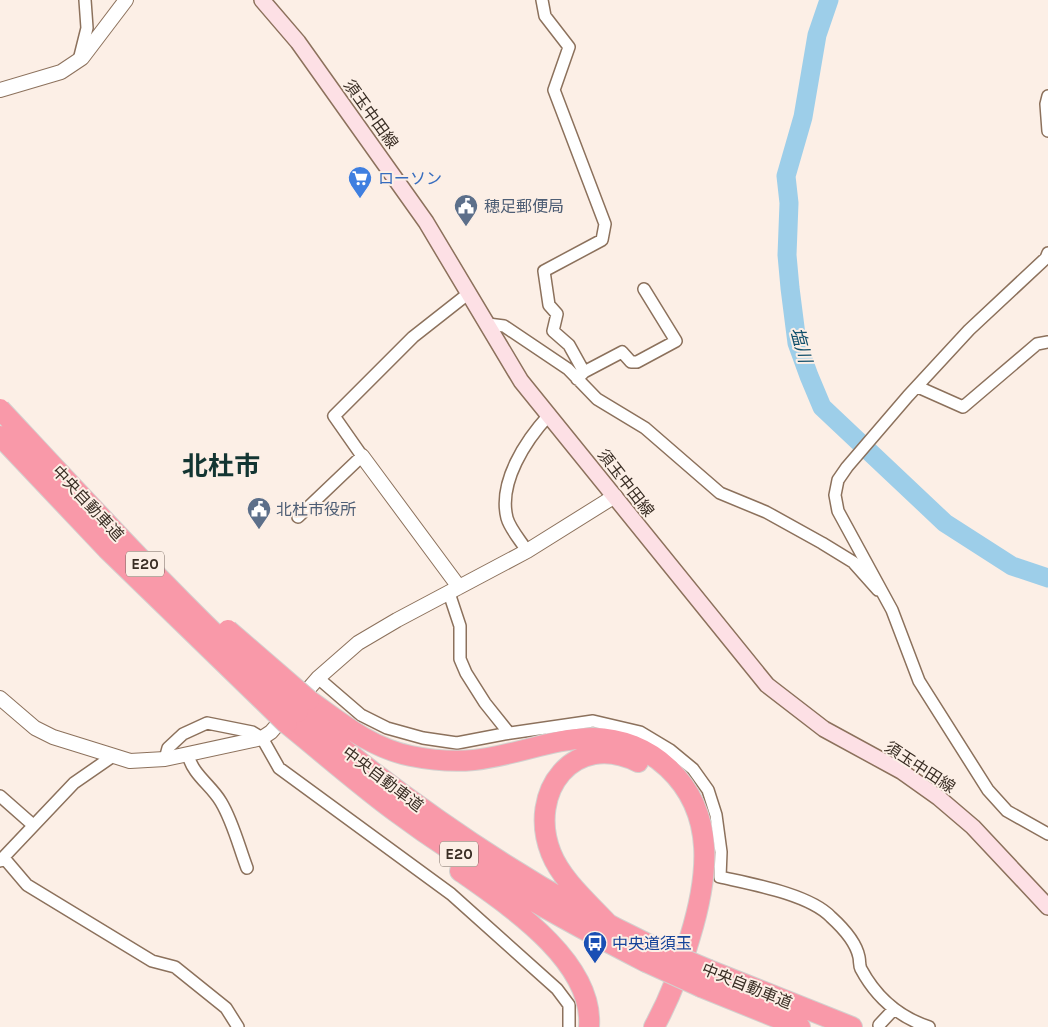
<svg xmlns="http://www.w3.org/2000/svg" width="1048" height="1027" viewBox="0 0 1048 1027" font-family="Karla,'Noto Sans JP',sans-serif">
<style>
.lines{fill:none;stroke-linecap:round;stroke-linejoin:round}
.river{stroke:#9dcee9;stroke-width:19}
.minor-casing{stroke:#8c715c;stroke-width:14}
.tertiary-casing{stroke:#8c715c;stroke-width:16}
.secondary-casing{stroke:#8c715c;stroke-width:18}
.motorway-casing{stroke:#d3d1cf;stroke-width:22}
.minor{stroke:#fff;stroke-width:11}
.tertiary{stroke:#fff;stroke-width:14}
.secondary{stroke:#fde0e5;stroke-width:15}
.motorway{stroke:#f999a9;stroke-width:20}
.motorway-bridge-casing{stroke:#d3d1cf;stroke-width:22;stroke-linecap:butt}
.motorway-bridge{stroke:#f999a9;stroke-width:20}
.labels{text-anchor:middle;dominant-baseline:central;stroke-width:4;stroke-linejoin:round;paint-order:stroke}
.shield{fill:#fcefe6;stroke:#74675e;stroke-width:1}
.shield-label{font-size:15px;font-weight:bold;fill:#392d24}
.street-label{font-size:16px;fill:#392d24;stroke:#fcefe6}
.shop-label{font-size:16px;fill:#366cbe;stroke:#fcefe6;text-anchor:start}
.service-label{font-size:16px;fill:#4e5e75;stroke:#fcefe6;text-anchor:start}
.transit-label{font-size:16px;fill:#164399;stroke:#fcefe6;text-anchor:start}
.water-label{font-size:18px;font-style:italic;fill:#12506c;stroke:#fcefe6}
.town-label{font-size:26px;font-weight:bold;fill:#133532;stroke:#fcefe6}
</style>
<rect width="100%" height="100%" fill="#fcefe6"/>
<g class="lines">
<path class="river" d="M829,0L817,35L803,117L786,176L789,203L787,255L790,288L797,343L809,376L822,407L945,523L1012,566L1048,578"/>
<g class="minor-casing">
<path id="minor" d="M542,0L545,16L569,47L554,90L605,224L602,240L544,271L549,305L557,314L553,331L569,345L584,372L577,379
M80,56L87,28L85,0
M1048,96L1046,104L1048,131
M1048,253L1046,258L969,330L908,396L847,467L838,480L835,495L838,511L892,610L919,681L988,790L1007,811L1048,834
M488,324L504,326L568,369L597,399L645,428L720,493L766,512L822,543L853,562L878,590
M584,372L622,352L631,362H637L676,341L644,289
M918,387L963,407L1037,344L1048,342
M298,517L362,456L334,416L413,337L469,293
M527,551C521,541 510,529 507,518C498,482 526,440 549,415
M449,593L460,626V659L466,673L485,703L509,733
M318,678L361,715L387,728L423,738L457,743L504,734L593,721L640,732L670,750L693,769L708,790L716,815L721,852L720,877C751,884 809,894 831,917C842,927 856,942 859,957C860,962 859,965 861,969C876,997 899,1017 929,1027
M188,755C193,775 211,785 221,802C233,822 239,847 247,868
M165,759L168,748L183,734L207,723L252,732L262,738L279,768L451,894L557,989L569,1005V1027
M0,796L33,825
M4,858L27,885L152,961L175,967L226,1008L238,1027
M0,861L74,783L113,756
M879,1025L894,1009"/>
</g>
<g class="tertiary-casing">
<path id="tertiary" d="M0,90L61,72L82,58L126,0
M362,456L459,587
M0,698L35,728L53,737L130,761L165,759L262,738L271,732L318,678L358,643L397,620L527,551L615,496"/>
</g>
<g class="secondary-casing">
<path id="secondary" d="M262,0L298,42L426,222L521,381L767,685L824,729L901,771L939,798L973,827L1048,907"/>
</g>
<g class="motorway-casing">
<path id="motorway" d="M309,700C341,723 371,748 411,756C431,760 453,762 474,760C514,756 553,738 593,738C621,738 648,749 668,768C717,814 708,878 690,937C681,969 670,998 654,1027
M298,712C407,803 523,885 652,946
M287,724C323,753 358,784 396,812C474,870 560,918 646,962
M460,871C508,905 594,961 589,1027
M611,927C591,905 562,881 551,853C527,792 574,730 638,762
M709,970L852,1027
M701,987L800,1027"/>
</g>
<use href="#minor" class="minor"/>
<use href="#tertiary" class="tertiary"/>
<use href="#secondary" class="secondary"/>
<use href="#motorway" class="motorway"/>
<g class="motorway-bridge-casing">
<path id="motorway-bridge" d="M0,409C97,513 192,617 298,712
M0,436L107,549L287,724
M228,630L309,700
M652,946L709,970
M646,962L701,987"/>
</g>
<use href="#motorway-bridge" class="motorway-bridge"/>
</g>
<defs>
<g id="supermarket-pin" transform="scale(1.25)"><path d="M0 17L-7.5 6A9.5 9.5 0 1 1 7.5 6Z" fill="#3f7fe0" stroke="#fcefe6"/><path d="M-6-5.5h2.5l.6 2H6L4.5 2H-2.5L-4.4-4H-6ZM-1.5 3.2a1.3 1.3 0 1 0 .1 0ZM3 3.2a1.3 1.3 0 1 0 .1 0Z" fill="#fff"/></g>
<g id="civic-pin" transform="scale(1.25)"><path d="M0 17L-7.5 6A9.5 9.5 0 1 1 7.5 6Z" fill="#5c6f8a" stroke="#fcefe6"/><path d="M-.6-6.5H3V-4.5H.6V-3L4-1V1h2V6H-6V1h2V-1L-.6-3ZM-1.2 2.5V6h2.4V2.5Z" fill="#fff"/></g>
<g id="bus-pin" transform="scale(1.25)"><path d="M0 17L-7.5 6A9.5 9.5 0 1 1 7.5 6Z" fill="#1a4fb4" stroke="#fcefe6"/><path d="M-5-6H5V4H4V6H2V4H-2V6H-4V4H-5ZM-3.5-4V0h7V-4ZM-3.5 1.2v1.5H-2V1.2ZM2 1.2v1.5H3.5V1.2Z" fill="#fff"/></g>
</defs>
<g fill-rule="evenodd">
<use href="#supermarket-pin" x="360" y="178"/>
<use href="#civic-pin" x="466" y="206"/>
<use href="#civic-pin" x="259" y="509"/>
<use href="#bus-pin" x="595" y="943"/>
</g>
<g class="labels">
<g class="shield">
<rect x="126" y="551.5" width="38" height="25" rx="4"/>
<rect x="440" y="841.5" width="38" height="25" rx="4"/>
</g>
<g class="shield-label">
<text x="145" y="564">E20</text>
<text x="459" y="854">E20</text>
</g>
<g class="street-label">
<text transform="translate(371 114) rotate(54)">須玉中田線</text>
<text transform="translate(626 483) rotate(52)">須玉中田線</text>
<text transform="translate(88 503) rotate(47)">中央自動車道</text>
<text transform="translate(920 767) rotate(33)">須玉中田線</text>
<text transform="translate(383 779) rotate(37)">中央自動車道</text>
<text transform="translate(747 986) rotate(22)">中央自動車道</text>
</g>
<g class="shop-label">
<text x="378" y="178">ローソン</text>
</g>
<g class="service-label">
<text x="484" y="206">穂足郵便局</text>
<text x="276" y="509">北杜市役所</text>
</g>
<g class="transit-label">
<text x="612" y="943">中央道須玉</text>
</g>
<g class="water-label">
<text transform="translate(801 345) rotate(75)">塩川</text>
</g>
<g class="town-label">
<text x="221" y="466">北杜市</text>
</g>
</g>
</svg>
